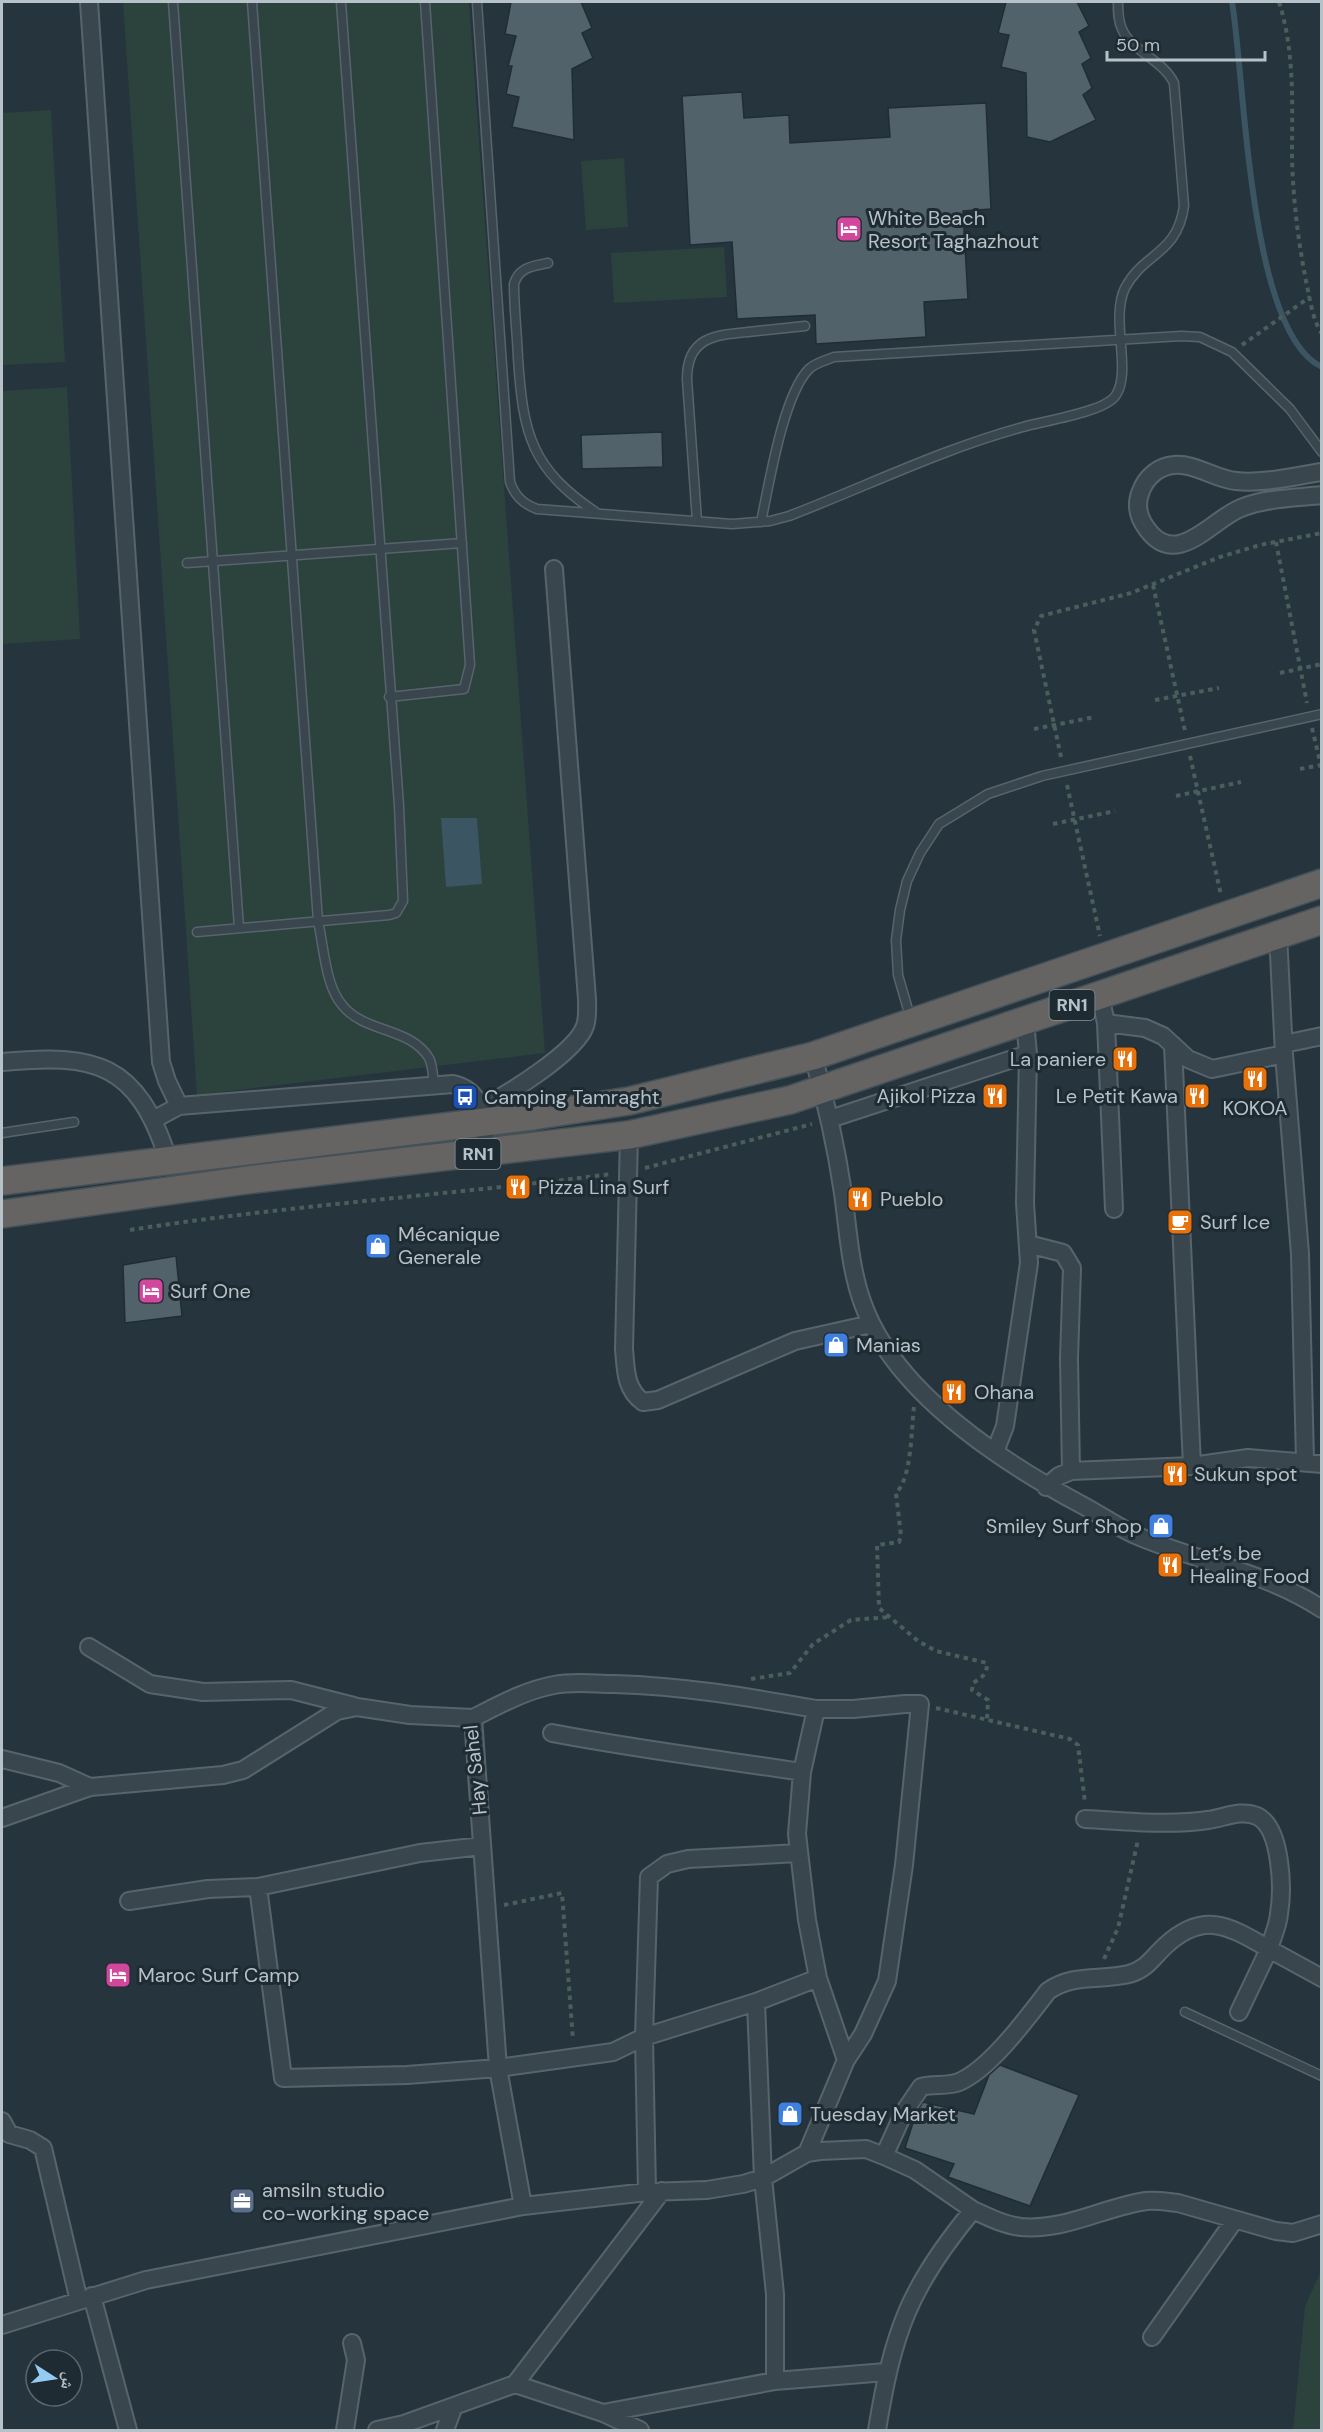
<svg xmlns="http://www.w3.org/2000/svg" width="1323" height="2432" viewBox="0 0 1323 2432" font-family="'DM Sans','Noto Naskh Arabic',sans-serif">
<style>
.green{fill:#2b423d}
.water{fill:#3b5562}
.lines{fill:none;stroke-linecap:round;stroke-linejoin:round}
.stream{stroke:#3b5562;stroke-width:6}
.building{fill:#52626a;stroke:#212d34;stroke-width:1.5}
.service-casing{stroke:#58646b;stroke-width:11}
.minor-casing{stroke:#58646b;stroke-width:20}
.trunk-casing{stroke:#455158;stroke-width:30}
.path{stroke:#4a5f5c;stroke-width:4;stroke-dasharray:4.5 4.5;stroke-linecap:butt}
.service{stroke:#3a464d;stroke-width:8}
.minor{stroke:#3a464d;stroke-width:16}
.trunk{stroke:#656462;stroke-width:27}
.labels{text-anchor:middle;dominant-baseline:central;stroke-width:6;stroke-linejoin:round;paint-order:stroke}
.shield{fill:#1f2b32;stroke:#89949b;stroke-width:1.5}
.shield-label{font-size:18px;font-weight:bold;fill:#b6c1c8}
.poi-label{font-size:20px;fill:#b6c1c8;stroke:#1f2b32;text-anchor:start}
.street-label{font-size:20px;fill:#b6c1c8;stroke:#1f2b32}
</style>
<rect width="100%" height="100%" fill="#26353d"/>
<path class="green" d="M123,2H469L545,1053L197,1095Z
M51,110L65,362L2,365V113Z
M624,158L628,227L586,230L581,161Z
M724,247L727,297L614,303L611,253Z
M67,387L80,639L2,644V391Z
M1321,2271V2430H1293L1305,2306Z"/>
<path class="water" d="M441,818H477L482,884L446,887Z"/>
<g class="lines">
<path class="stream" d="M1232,2C1245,77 1248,333 1322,367"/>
</g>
<path class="building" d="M511,2H581L592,28L582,33L593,58L572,69L574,140L512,127L519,97L506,94L512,66H508L516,36L505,34Z
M1006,2H1077L1089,26L1079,32L1091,58L1082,64L1092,88L1083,95L1096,120L1050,142L1027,137L1026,73L1001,67L1009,35L998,33Z
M742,92L744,118L789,115L790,143L890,137L888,108L986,103L991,209L963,211L968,299L924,302L926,337L816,344L815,315L737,319L732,242L690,245L682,96Z
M662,432L663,467L582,469L581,435Z
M176,1256L182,1316L125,1323L123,1265Z
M1000,2065L1079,2095L1030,2206L948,2177L954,2164L905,2148L916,2113L923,2102L974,2114L989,2075Z"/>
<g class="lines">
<g class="service-casing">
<path id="service" d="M173,2L239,928
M252,2L318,921C324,947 325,986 343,1006C365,1033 410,1027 429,1058C433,1066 433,1077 434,1086
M477,2L510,482C515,496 523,504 537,509L732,524L770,521L789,516C867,486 942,449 1023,427C1043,421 1106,412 1116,395C1132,371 1110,319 1125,288C1144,252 1177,255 1184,206L1174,83C1162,59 1131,51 1122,29C1118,21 1118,11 1118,2
M548,263C533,266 519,267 514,284C514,308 517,333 518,358C523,434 531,469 597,513
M697,521L687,379C687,337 715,335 748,332C767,330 786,328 805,326
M761,522C769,485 783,395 809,369C815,363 827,360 834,357L1181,336L1200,337L1232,352L1290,409L1322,452
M187,563L462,543
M389,697L464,689L470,665L425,2
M197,932L389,915L396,913L403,901L399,806L341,2
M911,1020L898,975L896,940L900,910L907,881L920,853L939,824L988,794L1042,776L1322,714
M2,1133L74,1122
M1185,2012L1322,2076"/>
</g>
<g class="minor-casing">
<path id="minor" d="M89,2L161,1062L167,1081L179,1106
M1322,472C1294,476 1263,484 1236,481C1215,479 1195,463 1174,465C1159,466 1146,477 1141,491C1135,505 1138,517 1147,529C1177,570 1212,519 1241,508C1265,498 1296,498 1322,495
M1278,934L1284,1054L1300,1254L1305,1461
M1100,996L1106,1023L1145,1028L1163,1036L1188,1059L1212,1069L1284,1054
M1106,1023L1114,1209
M1284,1044L1322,1036
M1173,1045L1192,1466
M813,1056C826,1101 836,1146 843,1193C848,1230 850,1269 863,1304C895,1393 1002,1462 1082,1505C1099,1514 1116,1526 1133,1534C1196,1562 1263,1570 1322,1609
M2,1062C96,1053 137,1063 168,1159
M480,1109C506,1095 576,1053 585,1026C588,1018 587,1007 587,999L554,569
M830,1119L1028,1054L1025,1021
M153,1120L179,1106L453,1084C487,1092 483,1124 487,1153
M629,1135L624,1349C626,1370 625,1389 643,1402L658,1400L795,1341L871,1324
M1028,1244L1063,1253L1072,1268L1069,1358L1071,1471
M995,1452L1005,1426L1029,1263L1025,1203L1028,1054
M1046,1487L1059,1476L1071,1471L1192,1466L1248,1458L1322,1464
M89,1647L150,1684L203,1692L291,1690L354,1706
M905,1704H920L904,1865L887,1981L863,2034L846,2060L818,1978L807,1920L797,1834L802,1772L816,1709H853Z
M473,1718C499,1705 526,1690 554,1685C574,1681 595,1684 614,1684C684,1686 748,1697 816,1709
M552,1733C635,1749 718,1759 802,1772
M2,1759L59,1773L90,1787
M2,1818L90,1787L223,1775L243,1770L337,1711L357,1707L410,1715L473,1718L498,2068L523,2206
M799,1853L688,1859L667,1864L649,1877L644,2037L756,2002L818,1978
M258,1887L283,2078L407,2075L498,2068L613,2052L644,2037L647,2192
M129,1901L208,1889L258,1887L420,1853L482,1846
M756,2002L763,2178L775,2294V2381
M1239,2012L1269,1949L1322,1978
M2,2121L9,2134L30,2140L43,2148L79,2301
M807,2153L846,2060
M884,2156L904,2112L921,2087C933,2083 947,2087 959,2082C990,2069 1027,2018 1048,1991C1074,1973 1100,1981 1129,1974C1147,1969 1152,1958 1165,1946C1204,1910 1229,1926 1269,1949C1272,1938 1278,1926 1279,1914C1283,1890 1282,1828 1257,1816C1240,1809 1224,1818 1208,1820C1168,1826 1125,1821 1085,1819
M92,2296L128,2430
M2,2325L146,2280L523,2206L647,2192L707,2190L743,2184L763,2178L807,2153L820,2151L866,2149L884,2156L915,2170L973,2210
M1152,2337L1234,2221
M515,2384L603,2413L640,2430
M603,2413L775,2381L886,2372
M345,2430L356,2360L352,2343
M377,2430L404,2424L515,2384L662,2191
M445,2430L454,2406
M877,2430C893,2332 909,2287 973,2210C988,2217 1004,2225 1021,2227C1065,2231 1104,2207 1146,2201C1157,2200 1168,2202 1178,2203L1276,2231L1293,2233L1322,2224"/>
</g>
<g class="trunk-casing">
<path id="trunk" d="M2,1181L533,1116L629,1101L813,1056L1322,883
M2,1214L247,1180L629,1135L790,1100L1322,920"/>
</g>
<path class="path" d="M1279,2C1295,52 1292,105 1292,157C1293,199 1298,240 1306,281C1310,298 1312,319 1322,334
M1242,345L1310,297
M1276,542L1307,703
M1153,585L1185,731
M1280,673L1322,664
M1155,700L1219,688
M1312,728L1322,770
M1034,729L1095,717
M1190,756L1221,895
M1061,757L1034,630L1041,616L1131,593L1220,557L1260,545L1322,533
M1300,769L1321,765
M1067,785L1100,936
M1176,796L1241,782
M1053,824L1115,811
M645,1168L812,1124
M130,1230C289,1205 451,1195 611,1174
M914,1407C911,1431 912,1477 896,1493L901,1536L899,1542L877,1545L879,1608L918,1641L936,1651L987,1663C987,1674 983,1677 973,1683L972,1690L988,1700L987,1720
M751,1679L790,1673L813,1644L851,1620L890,1617
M936,1708L1070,1739L1078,1745L1085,1803
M504,1905L562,1893L573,2040
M1104,1959L1118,1928L1138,1840"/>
<use href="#service" class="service"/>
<use href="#minor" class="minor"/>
<use href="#trunk" class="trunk"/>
</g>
<defs>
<g id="hotel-square" transform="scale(1.35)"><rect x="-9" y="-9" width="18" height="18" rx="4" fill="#d1479c" stroke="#1f2b32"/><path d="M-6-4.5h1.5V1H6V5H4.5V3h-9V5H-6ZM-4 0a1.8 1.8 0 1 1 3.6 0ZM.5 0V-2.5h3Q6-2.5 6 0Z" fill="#fff"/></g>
<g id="restaurant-square" transform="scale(1.35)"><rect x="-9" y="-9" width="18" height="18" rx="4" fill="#e8710a" stroke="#1f2b32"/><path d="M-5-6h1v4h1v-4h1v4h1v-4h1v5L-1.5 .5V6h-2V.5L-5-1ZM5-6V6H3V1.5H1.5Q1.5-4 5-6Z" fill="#fff"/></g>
<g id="bus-square" transform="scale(1.35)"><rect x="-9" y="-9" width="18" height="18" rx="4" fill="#1a4fb4" stroke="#1f2b32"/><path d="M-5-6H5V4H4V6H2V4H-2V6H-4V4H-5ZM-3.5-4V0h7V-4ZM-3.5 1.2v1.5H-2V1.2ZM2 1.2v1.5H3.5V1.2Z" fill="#fff"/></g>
<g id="cafe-square" transform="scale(1.35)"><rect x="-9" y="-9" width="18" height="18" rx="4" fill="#e8710a" stroke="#1f2b32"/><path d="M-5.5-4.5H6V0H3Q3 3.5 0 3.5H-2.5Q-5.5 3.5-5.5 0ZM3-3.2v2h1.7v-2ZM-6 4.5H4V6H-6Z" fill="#fff"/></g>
<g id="shop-square" transform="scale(1.35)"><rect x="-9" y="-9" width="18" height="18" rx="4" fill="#3f7fe0" stroke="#1f2b32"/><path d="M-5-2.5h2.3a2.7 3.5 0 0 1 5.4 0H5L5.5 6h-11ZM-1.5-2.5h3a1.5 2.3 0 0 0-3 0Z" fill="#fff"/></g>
<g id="office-square" transform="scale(1.35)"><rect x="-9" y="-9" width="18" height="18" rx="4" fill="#5c6f8a" stroke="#1f2b32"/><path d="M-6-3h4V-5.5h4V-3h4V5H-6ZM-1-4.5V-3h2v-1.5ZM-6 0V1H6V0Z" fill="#fff"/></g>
</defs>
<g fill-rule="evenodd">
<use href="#hotel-square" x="849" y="229"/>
<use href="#restaurant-square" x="1125" y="1059"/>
<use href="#restaurant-square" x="1255" y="1079"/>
<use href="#restaurant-square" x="995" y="1096"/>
<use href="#restaurant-square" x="1197" y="1096"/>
<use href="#bus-square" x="465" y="1097"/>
<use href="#restaurant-square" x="518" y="1187"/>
<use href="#restaurant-square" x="860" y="1199"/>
<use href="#cafe-square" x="1180" y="1222"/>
<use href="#shop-square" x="378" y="1246"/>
<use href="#hotel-square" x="151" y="1291"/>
<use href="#shop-square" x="836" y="1345"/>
<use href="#restaurant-square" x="954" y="1392"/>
<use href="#restaurant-square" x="1175" y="1474"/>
<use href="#shop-square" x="1161" y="1526"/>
<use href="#restaurant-square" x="1170" y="1565"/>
<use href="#hotel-square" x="118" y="1975"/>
<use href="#shop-square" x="790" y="2114"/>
<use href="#office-square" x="242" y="2201"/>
</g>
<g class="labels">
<g class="shield">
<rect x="1049.5" y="990" width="45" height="30" rx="4.5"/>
<rect x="455.5" y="1139" width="45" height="30" rx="4.5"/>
</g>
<g class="shield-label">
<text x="1072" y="1005">RN1</text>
<text x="478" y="1154">RN1</text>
</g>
<g class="poi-label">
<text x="868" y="218">White Beach<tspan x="868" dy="23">Resort Taghazhout</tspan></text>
<text x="1106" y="1059" text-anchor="end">La paniere</text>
<text x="976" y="1096" text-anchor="end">Ajikol Pizza</text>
<text x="1178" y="1096" text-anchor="end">Le Petit Kawa</text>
<text x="484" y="1097">Camping Tamraght</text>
<text x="1255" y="1108" text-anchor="middle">KOKOA</text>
<text x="538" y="1187">Pizza Lina Surf</text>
<text x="880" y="1199">Pueblo</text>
<text x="1200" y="1222">Surf Ice</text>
<text x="398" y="1234">Mécanique<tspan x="398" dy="23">Generale</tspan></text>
<text x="170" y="1291">Surf One</text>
<text x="856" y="1345">Manias</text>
<text x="974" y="1392">Ohana</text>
<text x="1194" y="1474">Sukun spot</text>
<text x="1142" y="1526" text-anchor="end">Smiley Surf Shop</text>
<text x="1190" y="1553">Let’s be<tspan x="1190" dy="23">Healing Food</tspan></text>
<text x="138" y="1975">Maroc Surf Camp</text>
<text x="810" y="2114">Tuesday Market</text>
<text x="262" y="2190">amsiln studio<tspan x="262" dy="23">co-working space</tspan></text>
</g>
<g class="street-label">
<text transform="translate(475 1770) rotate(-96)">Hay Sahel</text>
</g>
</g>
<rect width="1323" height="2432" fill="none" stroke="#b6c1c8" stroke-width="6"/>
<g transform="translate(54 2378) rotate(102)"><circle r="28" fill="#1f2b32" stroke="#5b676e" stroke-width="1.5"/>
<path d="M0-4.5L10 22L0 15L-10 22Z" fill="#93ccf0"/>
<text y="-9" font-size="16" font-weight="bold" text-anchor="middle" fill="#b6c1c8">ش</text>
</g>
<path d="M1107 51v9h158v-9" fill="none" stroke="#b6c1c8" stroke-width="3"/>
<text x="1116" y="51" font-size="18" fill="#b6c1c8" stroke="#1f2b32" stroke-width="4.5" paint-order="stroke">50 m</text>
</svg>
